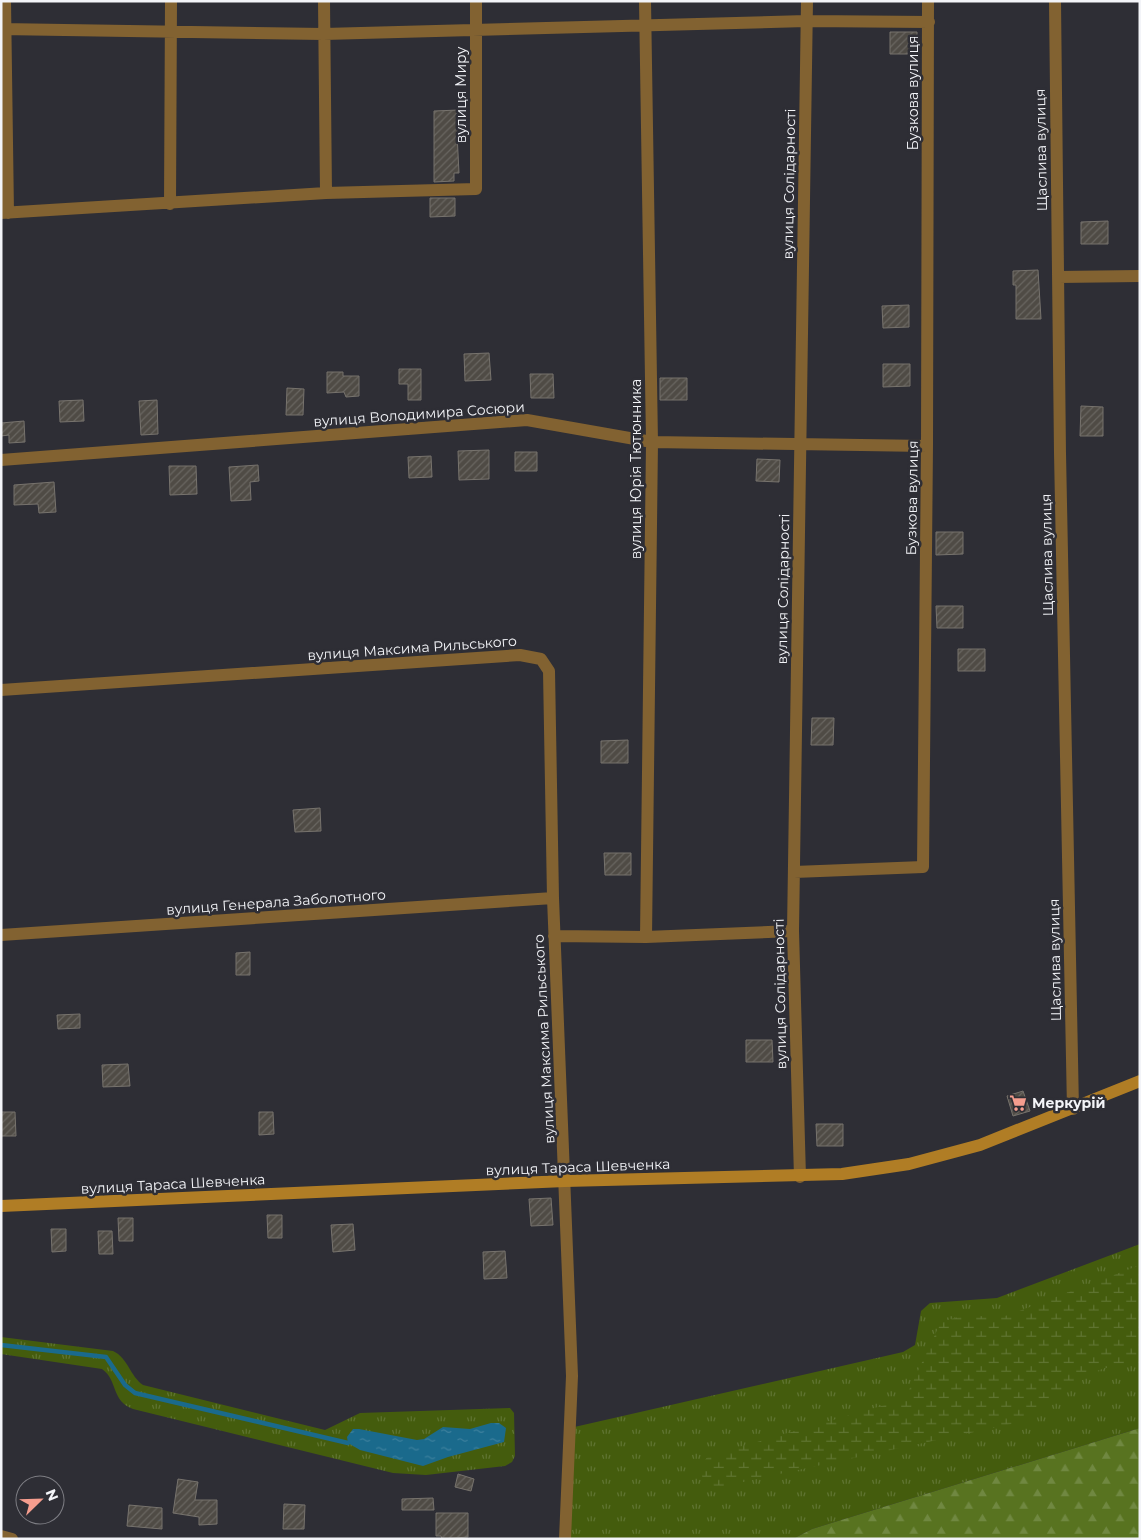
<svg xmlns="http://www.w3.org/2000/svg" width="1141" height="1540" viewBox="0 0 1141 1540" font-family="Montserrat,sans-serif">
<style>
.grass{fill:url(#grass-tufts)}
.forest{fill:url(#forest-firs)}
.wetland{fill:url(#wetland-marsh)}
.water{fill:url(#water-ripples)}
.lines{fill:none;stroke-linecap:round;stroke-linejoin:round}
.stream{stroke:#1a6a8c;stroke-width:4.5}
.building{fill:url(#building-hatch);stroke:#77736d}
.street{stroke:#826231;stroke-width:12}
.secondary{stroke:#b07d25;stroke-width:12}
.labels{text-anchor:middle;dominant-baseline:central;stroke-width:5;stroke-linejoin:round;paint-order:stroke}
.street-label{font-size:14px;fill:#f3f4f8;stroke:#2e2e35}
.poi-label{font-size:14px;font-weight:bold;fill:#f3f4f8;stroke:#2e2e35;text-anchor:start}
</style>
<defs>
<pattern id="grass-tufts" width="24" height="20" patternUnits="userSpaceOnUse" patternTransform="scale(1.25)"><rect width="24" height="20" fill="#445c0d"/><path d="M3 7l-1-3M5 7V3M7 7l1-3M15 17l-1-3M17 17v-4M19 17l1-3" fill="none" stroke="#5f7431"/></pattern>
<pattern id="forest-firs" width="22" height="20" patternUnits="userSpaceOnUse" patternTransform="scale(1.25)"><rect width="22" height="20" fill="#587320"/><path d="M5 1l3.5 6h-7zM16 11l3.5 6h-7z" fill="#708841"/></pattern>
<pattern id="wetland-marsh" width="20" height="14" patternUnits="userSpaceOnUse" patternTransform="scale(1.25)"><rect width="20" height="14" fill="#445c0d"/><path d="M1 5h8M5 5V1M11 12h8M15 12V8" fill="none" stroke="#5f7431"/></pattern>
<pattern id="water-ripples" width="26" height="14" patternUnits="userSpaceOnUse" patternTransform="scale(1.25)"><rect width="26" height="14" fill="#1a6a8c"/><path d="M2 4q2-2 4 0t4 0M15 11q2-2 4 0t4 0" fill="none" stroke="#3c809d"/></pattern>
<pattern id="building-hatch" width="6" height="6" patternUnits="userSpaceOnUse" patternTransform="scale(1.25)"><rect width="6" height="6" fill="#4f4b45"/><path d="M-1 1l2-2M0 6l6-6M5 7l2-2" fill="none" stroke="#696661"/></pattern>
</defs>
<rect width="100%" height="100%" fill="#2e2e35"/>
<path class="grass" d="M1140,1244V1428L812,1529L793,1539H565L570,1428L903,1352L915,1345L921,1311L930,1303L997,1298Z
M1,1337L113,1351C128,1358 130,1376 143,1385L325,1430L360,1413L510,1408L514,1413L515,1456L512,1462L505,1466L426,1475L393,1473L133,1409C111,1401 118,1380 102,1369L1,1354Z"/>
<path class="forest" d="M1140,1428V1539H793L812,1529Z"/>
<path class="wetland" d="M1140,1265V1366L1105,1368L1094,1372L1025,1419L1016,1423L715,1488L704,1482C700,1471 699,1464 709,1456L895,1402L909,1390L940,1324C960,1310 986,1321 1009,1315Z"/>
<path class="water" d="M491,1423H499L506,1428L504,1442L448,1457L423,1466L360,1450L348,1443L347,1437L353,1429H359L417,1440L424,1439L443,1427L470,1429Z"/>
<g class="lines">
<path class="stream" d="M1,1345L106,1357L125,1385L135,1393L348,1443"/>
</g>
<path class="building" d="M890,32H917V54H890Z
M459,110V134H457L459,173H454V181L434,182V111Z
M430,198H455V216L430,217Z
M1108,221V244H1081V222Z
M1038,270L1041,319H1016V285H1013V271Z
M909,305V327L883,328L882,306Z
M489,353L491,380L465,381L464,354Z
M883,364H910V386L883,387Z
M399,369H421V400H408V384H399Z
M327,372H343V376H359V396L346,397L344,392L327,393Z
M530,374H553L554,398H531Z
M660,378H687V400H660Z
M287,388L304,389L303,415H286Z
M83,400L84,421L60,422L59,401Z
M157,400L158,434L141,435L139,401Z
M1081,406L1103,407V436H1080Z
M24,421L25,442L9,443V435L1,436V423Z
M489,450V479L459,480L458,451Z
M515,452H537V471H515Z
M431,456L432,477L409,478L408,457Z
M757,459L780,460L779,482L756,481Z
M258,465L259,481L250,482L251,500L231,501L229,467Z
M169,466H196L197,494L170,495Z
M54,482L56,512L39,513L38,504L14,505V485Z
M936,532H963V554L936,555Z
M936,606H963V628H937Z
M958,649H985V671H958Z
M812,718H834L833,745H811Z
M628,740V763H601V741Z
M320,808L321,831L295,832L293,810Z
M604,853H631V875H605Z
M250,952V975H236V953Z
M80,1014V1028L58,1029L57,1015Z
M746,1040H772L773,1062H746Z
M128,1064L130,1086L103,1087L102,1065Z
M1023,1091L1030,1111L1013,1116L1007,1096Z
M1,1112H15L16,1136H1Z
M259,1112H273L274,1134L259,1135Z
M816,1124H843V1146H817Z
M551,1198L553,1225L531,1226L529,1199Z
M267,1215H282V1238H268Z
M118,1218H133V1241H119Z
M353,1224L355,1250L333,1252L331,1225Z
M51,1229H66V1251L52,1252Z
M98,1231H112L113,1254H99Z
M505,1251L507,1278L484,1279L483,1252Z
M458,1474L474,1479L471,1491L455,1487Z
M178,1479L198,1482L195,1500H217V1524L199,1525V1517L173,1513Z
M433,1498L434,1510H402V1499Z
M284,1504L305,1505L304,1529H283Z
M129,1505L162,1508V1529L127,1526Z
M436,1513H468V1537L442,1539L441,1536H436Z"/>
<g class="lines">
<path class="street" d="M5,1L8,213
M324,1L326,193
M645,1L652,442L646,937
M1055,1L1060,453L1073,1109
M1,29L324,34L806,21L929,22
M170,204L171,1
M1,213L326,193L476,189V1
M1058,277L1140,276
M1,460L527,420L652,442L927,446
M1,690L520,655L541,659L549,671L553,898L572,1376L565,1539
M794,872L923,867L927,446L928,1
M1,935L553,898
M554,936L646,937L793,931
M800,1177L793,931L807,1
M1,1536L12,1539"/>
<path class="secondary" d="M1,1206L565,1181L842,1174L909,1164L980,1145L1140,1081"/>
</g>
<defs>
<g id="supermarket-bare" transform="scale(1.35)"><path d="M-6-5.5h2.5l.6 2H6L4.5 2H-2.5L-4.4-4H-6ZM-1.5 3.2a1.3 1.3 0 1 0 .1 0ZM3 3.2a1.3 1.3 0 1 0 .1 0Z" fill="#f59d8e" stroke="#2e2e35" stroke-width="2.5" paint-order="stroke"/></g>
</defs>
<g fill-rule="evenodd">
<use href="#supermarket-bare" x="1018" y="1103"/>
</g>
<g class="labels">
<g class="street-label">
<text transform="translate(913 93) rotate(-90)">Бузкова вулиця</text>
<text transform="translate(461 95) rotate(-90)">вулиця Миру</text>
<text transform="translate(1041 150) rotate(-91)">Щаслива вулиця</text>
<text transform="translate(789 184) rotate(-89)">вулиця Солідарності</text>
<text transform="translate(419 414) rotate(-4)">вулиця Володимира Сосюри</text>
<text transform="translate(636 469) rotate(-90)">вулиця Юрія Тютюнника</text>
<text transform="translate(912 498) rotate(-89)">Бузкова вулиця</text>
<text transform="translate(1047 555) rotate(-91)">Щаслива вулиця</text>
<text transform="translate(783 589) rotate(-89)">вулиця Солідарності</text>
<text transform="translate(412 648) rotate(-4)">вулиця Максима Рильського</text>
<text transform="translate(276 902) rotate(-4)">вулиця Генерала Заболотного</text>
<text transform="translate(1055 960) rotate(-91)">Щаслива вулиця</text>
<text transform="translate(780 994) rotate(-91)">вулиця Солідарності</text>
<text transform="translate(544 1039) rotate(-93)">вулиця Максима Рильського</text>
<text transform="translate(578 1167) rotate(-2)">вулиця Тараса Шевченка</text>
<text transform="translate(173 1184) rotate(-3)">вулиця Тараса Шевченка</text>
</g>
<g class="poi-label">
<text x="1032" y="1103">Меркурій</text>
</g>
</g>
<rect width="1141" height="1540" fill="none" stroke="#f3f4f8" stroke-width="5"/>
<g transform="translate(40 1500) rotate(67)"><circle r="24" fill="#2e2e35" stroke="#7d7d83"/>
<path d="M0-4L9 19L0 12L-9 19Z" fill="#f59d8e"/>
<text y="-8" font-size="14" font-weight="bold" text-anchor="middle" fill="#f3f4f8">N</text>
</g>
</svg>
